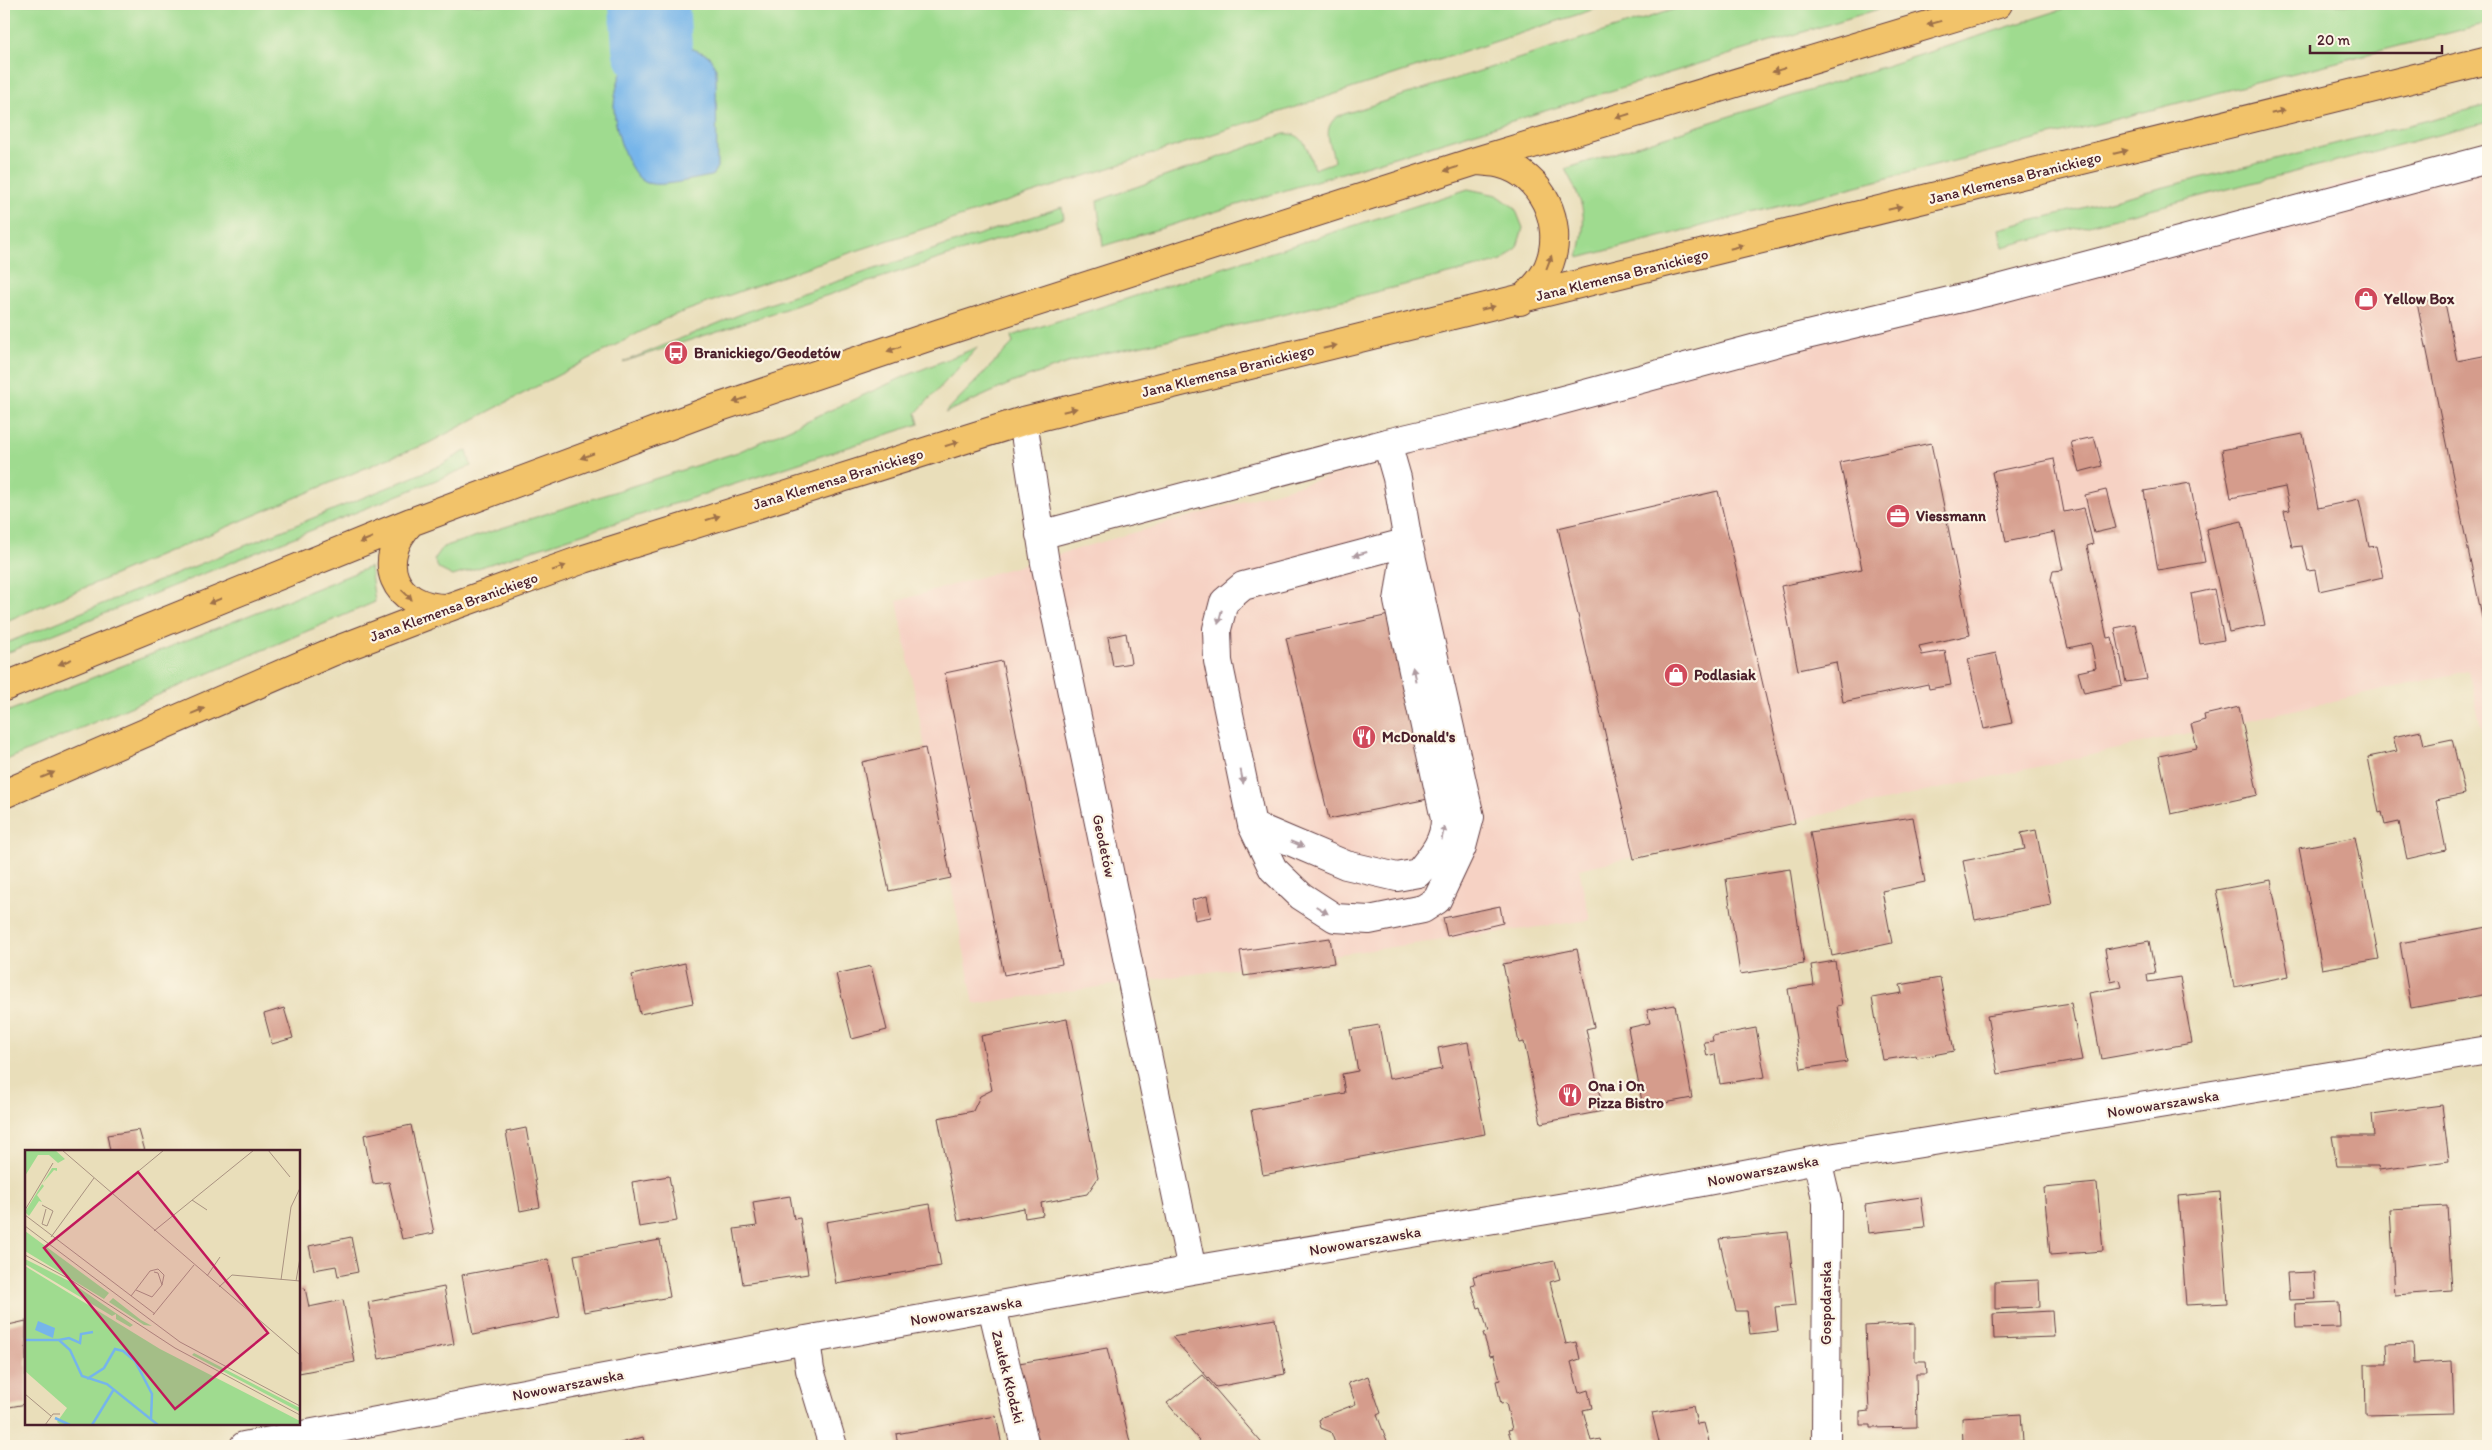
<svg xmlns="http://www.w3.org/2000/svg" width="2492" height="1450" viewBox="0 0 2492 1450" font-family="Itim,sans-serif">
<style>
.built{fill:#f6d2c4}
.green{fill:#9fdb8f;stroke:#747d5d}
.water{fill:#76b5ea;stroke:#606a8a}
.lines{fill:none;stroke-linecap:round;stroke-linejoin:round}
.river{stroke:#76b5ea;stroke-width:80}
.building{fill:#d59c8c}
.minor-casing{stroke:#623c40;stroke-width:30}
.major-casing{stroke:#623c40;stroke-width:30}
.minor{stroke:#fff;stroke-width:28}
.major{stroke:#f2c36a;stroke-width:28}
.oneway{fill:#9e714a}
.oneway2{fill:#ae9aa0}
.labels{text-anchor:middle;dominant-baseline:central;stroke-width:4.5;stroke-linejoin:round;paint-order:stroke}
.street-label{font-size:15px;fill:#4a1f2b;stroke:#fcf5e5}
.poi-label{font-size:15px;font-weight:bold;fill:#4a1f2b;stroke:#fcf5e5;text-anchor:start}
.inset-river{fill:none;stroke:#76b5ea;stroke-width:2.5}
.inset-road{fill:none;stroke:#a99281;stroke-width:1}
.view{fill:#c2185b;fill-opacity:0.15;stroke:#c2185b;stroke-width:2.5}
.inset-edge{fill:none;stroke:#4a1f2b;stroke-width:2.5}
</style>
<rect width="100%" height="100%" fill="#fcf5e5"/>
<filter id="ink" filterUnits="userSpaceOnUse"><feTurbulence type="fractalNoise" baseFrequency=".02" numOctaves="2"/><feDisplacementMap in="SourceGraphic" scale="10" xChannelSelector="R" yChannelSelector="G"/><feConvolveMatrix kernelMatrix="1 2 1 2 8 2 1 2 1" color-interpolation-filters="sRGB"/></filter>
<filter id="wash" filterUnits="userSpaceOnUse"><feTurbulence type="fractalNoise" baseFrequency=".0096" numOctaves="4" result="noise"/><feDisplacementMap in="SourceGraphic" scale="20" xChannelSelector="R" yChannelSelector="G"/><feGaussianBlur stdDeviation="1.12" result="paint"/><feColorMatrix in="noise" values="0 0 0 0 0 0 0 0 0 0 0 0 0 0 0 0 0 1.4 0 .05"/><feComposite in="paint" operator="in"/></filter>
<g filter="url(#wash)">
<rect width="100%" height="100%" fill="#e9deba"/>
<path class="built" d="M2488,142V758L2468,671L1579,869L1590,920L974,1004L897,601Z"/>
<path class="green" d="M4,4H1610L813,265L669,317L427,444L384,460L4,622Z
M1691,4H1895L1103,246L1097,201L1284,134C1306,132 1308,152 1314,169L1334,162C1332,144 1320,129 1338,116Z
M2079,4H2488V23L1578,258C1587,215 1586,208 1565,169Z
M2488,105V122L2003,247L1999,229Z
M1468,189L1497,195L1515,208L1523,228L1517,247L1502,261L1265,319L1082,358L1014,382L945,413L1013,343L1011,336Z
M1062,207L1064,218L623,362L751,310Z
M978,347L916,413L919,424L453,576L439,569L434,560L443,547L738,452L908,375Z
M467,450L471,466L4,654V644L394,485L441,465Z
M370,567L375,602L4,761V713Z"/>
<path class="water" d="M652,47L693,49L708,55L716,68L717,167L712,176C696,178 662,188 647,183C627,176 613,124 614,104C615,93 619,73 626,64C631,57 644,52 652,47Z"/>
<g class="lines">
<path class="river" d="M649,4L652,47"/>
</g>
<g id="blocks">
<path class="building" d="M2444,298L2457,361L2488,355V646L2417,303Z
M2303,434L2318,508L2359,499L2369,547L2376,546L2383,577L2319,591L2315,570L2308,571L2302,546L2292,547L2284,511L2290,510L2285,487L2231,498L2222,450Z
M2094,437L2102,466L2079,472L2071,442Z
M1931,443L1970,635L1919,646L1922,655L1945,651L1951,685L1929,689L1928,684L1843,702L1836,662L1798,670L1781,586L1862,569L1840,462Z
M2054,459L2064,512L2084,508L2093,544L2087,546L2107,638L2112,637L2122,685L2084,693L2078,672L2096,668L2091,643L2068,648L2051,579L2053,571L2063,570L2055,532L2006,542L1992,472Z
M2190,483L2205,562L2158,570L2144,491Z
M2106,490L2116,528L2094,533L2085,495Z
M1718,491L1795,823L1634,859L1558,528Z
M2242,521L2265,625L2229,632L2206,529Z
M2214,589L2224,640L2200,644L2191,594Z
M1389,615L1433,798L1329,819L1286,638Z
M2135,624L2147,679L2126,682L2115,628Z
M1126,633L1131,663L1113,666L1108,637Z
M1996,653L2012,723L1984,729L1968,659Z
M1002,661L1062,964L1004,975L945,673Z
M2239,707L2258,795L2171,814L2159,756L2197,748L2191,724L2205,720L2204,715Z
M2421,731L2424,745L2452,739L2465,794L2436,800L2446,850L2407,859L2399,822L2385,825L2382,812L2379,813L2368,757L2397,751L2393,737Z
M925,748L951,878L889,891L862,762Z
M1913,817L1925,882L1882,891L1892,943L1832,956L1810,832Z
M2036,830L2051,905L1975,920L1963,861L2025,849L2021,833Z
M2355,837L2379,959L2322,969L2299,848Z
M1790,869L1804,964L1740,974L1726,879Z
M2271,880L2289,976L2234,987L2216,890Z
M1207,896L1211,917L1195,920L1192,900Z
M1500,906L1503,923L1447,936L1443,918Z
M2488,927V994L2411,1008L2400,943Z
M1330,938L1334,963L1244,976L1240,951Z
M2149,941L2155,973L2147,974L2148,982L2180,977L2192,1043L2101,1059L2089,993L2122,987L2120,980L2111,982L2105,949Z
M1577,949L1594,1027L1586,1029L1603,1111L1541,1123L1524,1042L1519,1043L1503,964Z
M1835,961L1842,1005L1837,1006L1847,1062L1801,1069L1788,989L1814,985L1811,965Z
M685,963L693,1003L640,1014L632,975Z
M871,966L887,1030L852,1039L836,974Z
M1940,978L1954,1051L1917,1058L1916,1055L1883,1060L1872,998L1902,993L1900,985Z
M2071,1003L2082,1060L1998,1074L1987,1016Z
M1675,1005L1692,1098L1643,1107L1628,1028L1650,1023L1647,1010Z
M284,1008L293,1038L272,1044L264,1014Z
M1067,1019L1098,1178L1087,1194L1041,1203L1043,1215L1025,1218L1024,1208L958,1221L938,1118L973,1111L980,1096L992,1090L981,1036Z
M1379,1025L1389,1079L1442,1069L1438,1048L1468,1042L1485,1134L1263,1175L1251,1110L1345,1093L1342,1074L1358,1071L1350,1030Z
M1756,1028L1765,1077L1720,1084L1715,1054L1707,1056L1704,1042L1713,1041L1712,1036Z
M2442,1105L2449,1161L2379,1170L2378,1166H2337L2332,1136H2374L2372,1114Z
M411,1125L434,1233L402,1239L389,1182L373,1184L364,1135Z
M526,1128L540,1207L520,1211L506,1132Z
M139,1130L145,1151H110L107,1135Z
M669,1176L677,1221L639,1227L632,1182Z
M2097,1183L2103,1251L2050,1255L2044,1188Z
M2220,1192L2228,1303L2186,1305L2178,1196Z
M790,1196L794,1219L800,1218L808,1274L743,1284L734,1229L757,1226L753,1202Z
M1921,1197L1925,1227L1868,1233L1865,1205Z
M930,1204L941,1266L836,1284L826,1222Z
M2447,1206L2452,1291L2395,1295L2390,1209Z
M1788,1232L1796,1305L1775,1307L1778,1331L1750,1334L1747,1311H1736L1719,1239Z
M351,1237L358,1272L338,1276L336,1266L314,1270L309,1246Z
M660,1240L670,1297L584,1312L574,1255Z
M548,1259L560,1317L473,1335L462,1275Z
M1555,1261L1560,1279L1550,1282L1566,1344L1576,1342L1580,1359L1571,1362L1579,1393L1588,1390L1592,1408L1583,1410L1591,1441L1600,1439L1602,1446H1513L1508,1430L1512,1429L1506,1403L1501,1404L1496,1381L1500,1380L1494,1355L1490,1356L1483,1333L1488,1332L1481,1307L1478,1308L1471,1285L1475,1284L1473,1276Z
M2314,1272L2316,1299L2289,1300L2287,1273Z
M2039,1280L2040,1307L1995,1309V1282Z
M444,1287L454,1344L379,1359L368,1302Z
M305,1288L309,1307L343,1300L355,1362L299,1373V1289Z
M2339,1302L2340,1327L2296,1328L2295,1304Z
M2052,1311L2054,1337L1994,1339L1993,1314Z
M1275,1319L1285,1374L1216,1387L1172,1337Z
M26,1321V1404L4,1408V1326Z
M1915,1323V1361H1926L1927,1374H1916L1917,1427L1871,1428V1425H1860V1412L1869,1411L1865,1326Z
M2413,1343L2414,1363L2452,1361L2454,1413L2366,1415L2365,1364H2387L2386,1344Z
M1107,1348L1131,1446H1038L1019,1363Z
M1203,1375L1260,1441L1264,1446H1204L1167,1403Z
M1368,1376L1381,1413L1377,1415L1389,1446H1336L1331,1432L1321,1428L1319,1421L1322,1417L1356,1404L1348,1383Z
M1693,1406L1697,1424L1704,1423L1710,1446H1660L1652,1413Z
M2021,1414L2023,1441L1963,1444L1962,1418Z
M996,1416L1002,1446H898L896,1434Z
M643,1437L645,1446H610Z"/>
</g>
</g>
<g filter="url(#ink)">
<use href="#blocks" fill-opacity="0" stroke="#623c40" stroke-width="1"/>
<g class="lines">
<g class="minor-casing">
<path id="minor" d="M1023,421L1045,563L1192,1270
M1387,443L1397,478L1408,542L1470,817L1462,847L1437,900L1423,909L1369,920L1335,918L1301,896L1273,869L1252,825L1218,661L1217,629L1224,602L1243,586L1408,542
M1040,535L1387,443L1507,415L1786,340L1987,292L2488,159
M1252,825L1346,865L1397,877L1418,873C1432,856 1445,842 1445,819L1398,601L1405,555
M1817,1160L1827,1202L1826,1446
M992,1307L1025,1446
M806,1340L810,1370L833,1446
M244,1446L806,1340L1192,1270L1618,1198L1817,1160L2488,1050"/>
</g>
<g class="major-casing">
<path id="major" d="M1478,161C1485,162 1494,162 1501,164C1542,175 1564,223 1550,262C1545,278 1533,289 1520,301
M411,522C374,560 393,608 447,608
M4,687L411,522L711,410L940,333L1476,161L1998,4
M4,794L332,652L447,608L584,559L1023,421L2488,60"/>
</g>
<use href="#minor" class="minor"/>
<use href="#major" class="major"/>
</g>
<defs><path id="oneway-solid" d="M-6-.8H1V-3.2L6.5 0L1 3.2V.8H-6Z" transform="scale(1.25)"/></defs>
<g class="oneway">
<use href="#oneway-solid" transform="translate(1934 23) rotate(164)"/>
<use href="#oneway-solid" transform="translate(1779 70) rotate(163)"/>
<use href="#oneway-solid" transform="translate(2278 112) rotate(-14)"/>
<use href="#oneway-solid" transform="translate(1623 116) rotate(163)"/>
<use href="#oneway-solid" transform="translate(2121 152) rotate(-14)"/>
<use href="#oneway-solid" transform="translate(1451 169) rotate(162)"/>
<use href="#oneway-solid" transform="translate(1895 208) rotate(-14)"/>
<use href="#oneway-solid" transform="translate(1737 247) rotate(-14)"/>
<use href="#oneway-solid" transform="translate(1549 262) rotate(-69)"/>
<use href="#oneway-solid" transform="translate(1488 308) rotate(-14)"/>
<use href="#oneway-solid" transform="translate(1330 347) rotate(-14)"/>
<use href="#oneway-solid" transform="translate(894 349) rotate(161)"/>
<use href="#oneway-solid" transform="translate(740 400) rotate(161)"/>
<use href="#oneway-solid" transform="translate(1070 410) rotate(-14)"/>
<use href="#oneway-solid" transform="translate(952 444) rotate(-17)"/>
<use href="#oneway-solid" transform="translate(587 456) rotate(160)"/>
<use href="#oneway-solid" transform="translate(713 518) rotate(-17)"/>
<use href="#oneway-solid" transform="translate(366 540) rotate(158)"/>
<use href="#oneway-solid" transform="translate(559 568) rotate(-20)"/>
<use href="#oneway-solid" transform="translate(407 595) rotate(44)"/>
<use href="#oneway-solid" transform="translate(215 601) rotate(158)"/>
<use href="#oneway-solid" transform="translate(65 662) rotate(158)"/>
<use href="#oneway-solid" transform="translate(198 711) rotate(-23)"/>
<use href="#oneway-solid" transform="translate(48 775) rotate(-23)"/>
</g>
<g class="oneway2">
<use href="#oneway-solid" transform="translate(1360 554) rotate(165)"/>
<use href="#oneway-solid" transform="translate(1220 617) rotate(104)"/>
<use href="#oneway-solid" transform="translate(1414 674) rotate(-102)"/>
<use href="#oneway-solid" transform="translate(1242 777) rotate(79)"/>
<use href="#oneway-solid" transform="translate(1443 833) rotate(-78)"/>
<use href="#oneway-solid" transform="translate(1297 844) rotate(23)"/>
<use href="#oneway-solid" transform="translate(1322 910) rotate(32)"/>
</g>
</g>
<defs>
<g id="shop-disc" transform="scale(1.25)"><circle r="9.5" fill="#d1495b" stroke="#fcf5e5"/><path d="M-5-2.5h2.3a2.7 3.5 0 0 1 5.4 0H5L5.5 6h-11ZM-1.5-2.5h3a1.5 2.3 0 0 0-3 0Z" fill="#fff"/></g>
<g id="bus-disc" transform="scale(1.25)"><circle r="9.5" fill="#d1495b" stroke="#fcf5e5"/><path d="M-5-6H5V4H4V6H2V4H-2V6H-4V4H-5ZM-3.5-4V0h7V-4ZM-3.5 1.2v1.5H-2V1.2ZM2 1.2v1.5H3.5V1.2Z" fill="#fff"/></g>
<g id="office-disc" transform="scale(1.25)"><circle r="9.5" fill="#d1495b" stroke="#fcf5e5"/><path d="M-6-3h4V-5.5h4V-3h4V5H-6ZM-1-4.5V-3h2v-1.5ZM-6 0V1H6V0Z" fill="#fff"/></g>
<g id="restaurant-disc" transform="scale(1.25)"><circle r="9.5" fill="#d1495b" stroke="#fcf5e5"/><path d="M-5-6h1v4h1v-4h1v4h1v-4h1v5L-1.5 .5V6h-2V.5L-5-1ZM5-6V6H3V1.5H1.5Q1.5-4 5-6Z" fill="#fff"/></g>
</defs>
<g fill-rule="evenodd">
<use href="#shop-disc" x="2366" y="299"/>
<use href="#bus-disc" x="676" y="353"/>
<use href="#office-disc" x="1898" y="516"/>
<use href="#shop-disc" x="1676" y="675"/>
<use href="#restaurant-disc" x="1364" y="737"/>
<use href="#restaurant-disc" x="1570" y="1095"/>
</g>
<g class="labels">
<g class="street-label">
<text transform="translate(2015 178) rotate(-14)">Jana Klemensa Branickiego</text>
<text transform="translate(1622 275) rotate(-14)">Jana Klemensa Branickiego</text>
<text transform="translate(1228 371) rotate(-14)">Jana Klemensa Branickiego</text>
<text transform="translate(838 479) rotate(-17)">Jana Klemensa Branickiego</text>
<text transform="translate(454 607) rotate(-20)">Jana Klemensa Branickiego</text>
<text transform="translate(1104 846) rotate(78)">Geodetów</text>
<text transform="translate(2163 1104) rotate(-9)">Nowowarszawska</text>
<text transform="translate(1763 1171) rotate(-11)">Nowowarszawska</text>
<text transform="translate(1365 1241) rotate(-10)">Nowowarszawska</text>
<text transform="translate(1826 1303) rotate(-90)">Gospodarska</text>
<text transform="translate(966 1311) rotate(-10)">Nowowarszawska</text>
<text transform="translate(1008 1377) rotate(76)">Zaułek Kłodzki</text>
<text transform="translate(568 1385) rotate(-11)">Nowowarszawska</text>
</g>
<g class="poi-label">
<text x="2384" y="299">Yellow Box</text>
<text x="694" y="353">Branickiego/Geodetów</text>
<text x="1916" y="516">Viessmann</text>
<text x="1694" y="675">Podlasiak</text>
<text x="1382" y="737">McDonald's</text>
<text x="1588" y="1086">Ona i On<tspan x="1588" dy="17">Pizza Bistro</tspan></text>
</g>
</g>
<g transform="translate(25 1150)">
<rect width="275" height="275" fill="#e9deba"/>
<path d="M0,0H30L40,9L33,13L24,5H13L0,26ZM27,18H32V21L29,20L17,34L19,36L12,45L17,52L14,51L4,66L0,62ZM0,81L84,143L79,149L0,101ZM0,109L44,131L108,175L105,177L91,169V164L87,166L0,114ZM0,116L135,199L275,271V275H36L32,272L42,258L0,221ZM88,148L116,170L127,176L119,175L84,152ZM169,203L275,258V262L167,205Z" fill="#9fdb8f"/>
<path d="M13,171L30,178L28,188L10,180Z" fill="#76b5ea"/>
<path class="inset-river" d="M0,190H34L45,200L57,226L82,234L133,275M34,190L44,188L55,193L56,184L68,182M62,229L79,218L90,199L98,201L110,211L127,244L126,269M30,268L45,275M67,275L89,239"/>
<path class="inset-road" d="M37,0L275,205M243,0L265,27M87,43L139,0M167,50L182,60M17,55L28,61L22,76L17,74L21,59M0,60L28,13M0,65L130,164M0,76L155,192L275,256M129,81L229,0M26,87L69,28M0,105L46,130L150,198L275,265M129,122L133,123L137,135M182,126L195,107M256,130L266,57L275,38M271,131L275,108M194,137L207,125L275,131M106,146L125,121L133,119L139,125L137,135L127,147L111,140M128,165L169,115M0,244L26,266M20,275L28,264H35"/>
<path class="view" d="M113,22L243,183L150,259L19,98Z"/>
<rect width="275" height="275" class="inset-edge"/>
</g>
<rect width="2492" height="1450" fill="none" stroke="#fcf5e5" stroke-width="20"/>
<path d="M2310 45v8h132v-8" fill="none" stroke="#4a1f2b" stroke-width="2.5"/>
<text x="2317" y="45" font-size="15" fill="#4a1f2b" stroke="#fcf5e5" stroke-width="4" paint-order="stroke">20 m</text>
</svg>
